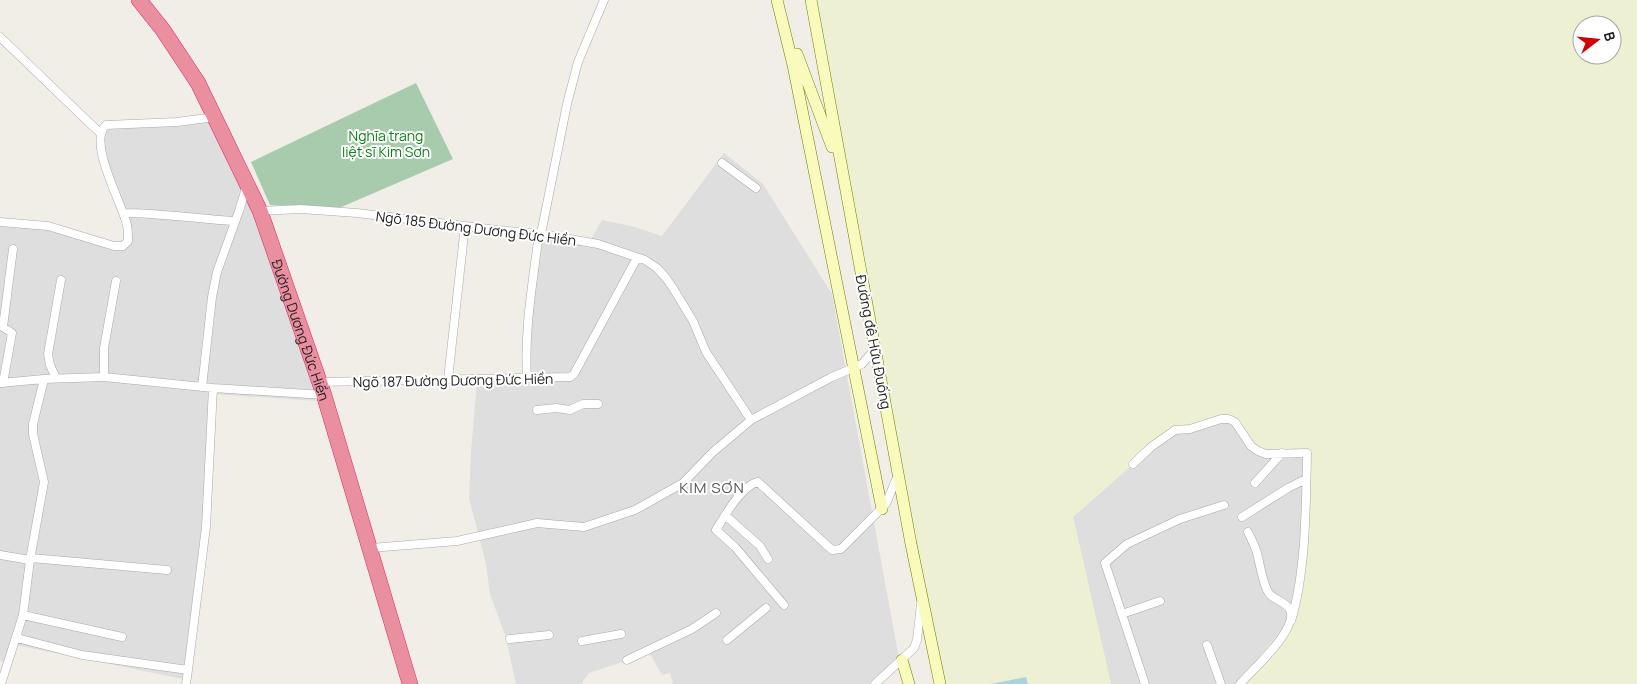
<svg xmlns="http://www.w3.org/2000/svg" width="1637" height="684" viewBox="0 0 1637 684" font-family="Manrope,sans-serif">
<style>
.residential{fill:#dfdede}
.farmland{fill:#eef0d3;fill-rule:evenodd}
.cemetery{fill:#a8cbad}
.water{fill:#a8d3df}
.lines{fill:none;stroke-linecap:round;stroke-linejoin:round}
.street-casing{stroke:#a8a8a8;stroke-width:9}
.secondary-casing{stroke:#717d03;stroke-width:12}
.highway-casing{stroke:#df2566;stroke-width:16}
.street{stroke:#fff;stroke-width:8}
.secondary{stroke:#f8fbbc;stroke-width:11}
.highway{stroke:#e98fa0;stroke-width:15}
.labels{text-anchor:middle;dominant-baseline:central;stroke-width:4;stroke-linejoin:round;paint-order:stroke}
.park-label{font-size:14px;fill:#0a8413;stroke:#fff}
.street-label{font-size:14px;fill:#212121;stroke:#fff}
.neighbourhood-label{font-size:15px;letter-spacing:1px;fill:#545454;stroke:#fff}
</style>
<rect width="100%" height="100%" fill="#f1eee8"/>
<path class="residential" d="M212,121L260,225L294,320L317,401L212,394L208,502L188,680L16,645L8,663L0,661V225L49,227L115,248L130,236L101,158V129Z
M724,153L763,184L832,294L900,664L878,684H673L670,673L662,675L648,650L623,662L589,673L581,684H516L505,635L490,594L486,564L469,498L471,452L477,381H525L538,233L589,243L602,220L635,227L662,236Z
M1229,419L1307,453L1298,610L1237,684H1111L1073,517L1133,464L1175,430Z"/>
<path class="farmland" d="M811,0H1637V684H1237L1298,610L1307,454L1258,451L1229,419L1175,430L1133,464L1073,517L1111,684H940ZM1582,25H1612V55H1582Z"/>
<path class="cemetery" d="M416,83L453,159L339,208L270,205L251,162Z"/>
<path class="water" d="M1026,677L1028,684H991Z"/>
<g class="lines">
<g class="street-casing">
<path id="street" d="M0,37L101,134
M722,163L756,188
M260,211L301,209L357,213L498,230L541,234L598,244L645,260L657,268L666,278L673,288L693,321L706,352L751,420
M123,213C161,213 197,219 235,221
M0,222L48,226L114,246H123L128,241C128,236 128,230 127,225C122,203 87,142 106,125L177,122L215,117
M541,234L567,104L578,62L604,0
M104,377V348L116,281
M56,378L50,365L48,354L61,280
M527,378C524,330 533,281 539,233
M448,379L465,226
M320,382L570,377L574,374L637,258
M0,383L44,379
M3,383L12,333L3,327L13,249
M202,387L212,297L217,272L239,211L247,185
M537,410L556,408L570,410L583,404H598
M1133,464L1151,447L1175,430L1190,429L1221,419H1229L1235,422L1251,446L1258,451L1266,454L1307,453C1306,505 1306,572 1291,621
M1255,483L1282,453
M725,515L760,546L768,559
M1242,517L1288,488L1306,479
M371,548L457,541L537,523L584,527L635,510L683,483L713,452L751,420L830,378L862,364L875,349
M0,555L30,560
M31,558L167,570
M784,605L735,547L716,530C724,517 742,485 758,482L832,550L841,549L886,504L897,477
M1122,614L1160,601
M23,615L122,637
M17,638L82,655L188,670L186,684
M510,639L549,635
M727,640L766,608
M582,641L621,634
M1207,645L1221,684
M627,660L692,629L716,613
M188,670L206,527L213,388
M1,684L23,615L30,560L44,482L33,434V424L44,379L104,377L213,388L324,395
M875,684L914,648L917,640L921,604
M1145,684L1105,563L1127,544L1180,519L1224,505
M1240,684C1252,670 1299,629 1290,610C1285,600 1271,600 1267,590C1262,579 1260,565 1257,553C1255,545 1251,539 1248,532"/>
</g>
<g class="secondary-casing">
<path id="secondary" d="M777,0L793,65L882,509
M811,0L911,544L940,684
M797,54L832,147
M902,660L909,684"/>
</g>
<g class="highway-casing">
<g id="highway">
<path id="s1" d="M139,0L163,30L198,83L260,211L324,395L410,684"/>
</g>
</g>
<use href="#street" class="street"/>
<use href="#secondary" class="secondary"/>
<use href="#highway" class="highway"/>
</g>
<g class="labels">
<g class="park-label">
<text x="386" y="135">Nghĩa trang<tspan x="386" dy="16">liệt sĩ Kim Sơn</tspan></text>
</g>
<g class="street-label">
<text transform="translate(476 228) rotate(7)">Ngõ 185 Đường Dương Đức Hiền</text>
<text stroke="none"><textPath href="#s1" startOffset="370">Đường Dương Đức Hiền</textPath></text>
<text transform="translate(874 342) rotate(79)">Đường đê Hữu Đuống</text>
<text transform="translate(453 380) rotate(-1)">Ngõ 187 Đường Dương Đức Hiền</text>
</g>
<g class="neighbourhood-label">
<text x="712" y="487">KIM SƠN</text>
</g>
</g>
<g transform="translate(1597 40) rotate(74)"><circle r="24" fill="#ffffff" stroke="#a6a6a6"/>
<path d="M0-4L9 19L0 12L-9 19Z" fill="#d20002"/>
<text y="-8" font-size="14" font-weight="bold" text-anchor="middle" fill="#212121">B</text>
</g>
</svg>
